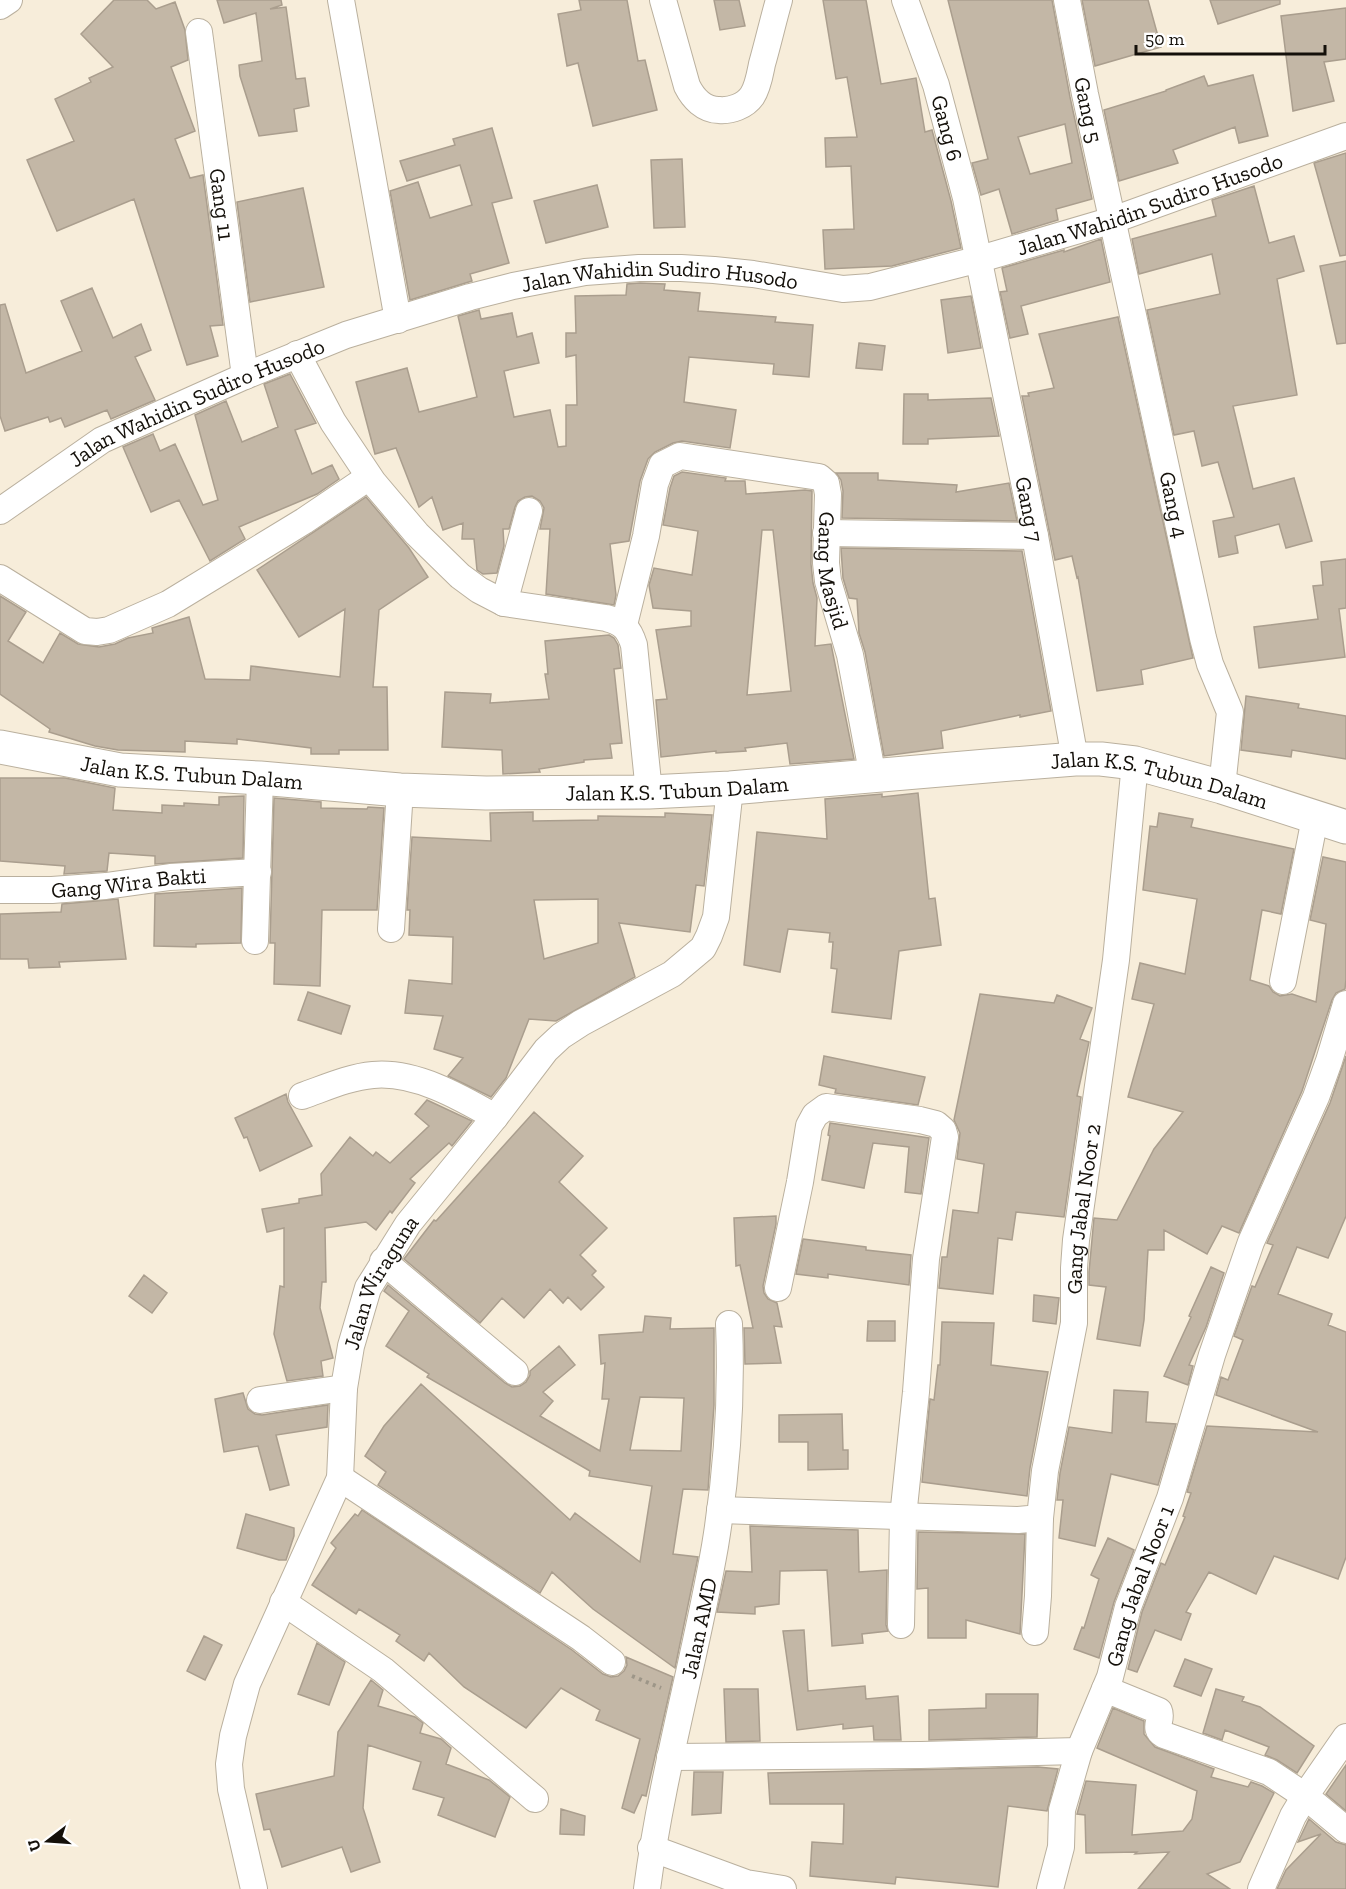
<svg xmlns="http://www.w3.org/2000/svg" width="1346" height="1889" viewBox="0 0 1346 1889" font-family="'Zilla Slab',serif">
<style>
.building{fill:#c3b7a6;stroke:#aa9e8e;stroke-width:1.5;fill-rule:evenodd}
.lines{fill:none;stroke-linecap:round;stroke-linejoin:round}
.street-casing{stroke:#bab09e;stroke-width:28}
.secondary-casing{stroke:#bab09e;stroke-width:35}
.path{stroke:#9d9688;stroke-width:4;stroke-dasharray:3 4.5;stroke-linecap:butt}
.street{stroke:#fff;stroke-width:26}
.secondary{stroke:#fff;stroke-width:33}
.labels{text-anchor:middle;dominant-baseline:central;stroke-width:4.5;stroke-linejoin:round;paint-order:stroke}
.street-label{font-size:22px;fill:#14100a;stroke:#fff}
</style>
<rect width="100%" height="100%" fill="#f7edda"/>
<path class="building" d="M114,0H147L156,9L175,2L185,30L188,60L171,67L195,131L175,139L190,178L203,175L223,325L210,326L218,356L187,365L134,199L57,231L27,160L74,141L55,99L91,82L89,78L113,67L81,34Z
M217,0H281L282,5L270,9L286,7L296,79L305,78L309,106L294,109L297,131L259,136L240,76L239,65L262,61L256,13L224,23Z
M579,0H627L638,61L645,60L657,110L593,126L578,63L567,66L558,14L581,10Z
M714,0H739L745,26L720,30Z
M823,0H866L881,84L916,78L925,132L932,130L951,201L961,248L892,266L825,269L823,230L854,229L851,166L826,167L825,138L857,137L847,77L836,79Z
M948,0H1052L1070,97L1092,199L1056,209L1058,220L1012,234L999,189L981,195L972,163L988,159ZM1065,124L1072,163L1030,174L1018,137Z
M1082,0H1148L1161,47L1095,66Z
M1210,0H1280V4L1218,24Z
M1346,8V59L1324,62L1334,101L1293,111L1281,16Z
M1253,75L1268,136L1239,143L1235,127L1173,150L1178,163L1119,181L1104,110L1166,91V90L1204,76L1208,86Z
M492,128L512,198L492,203L509,263L470,274L472,281L410,300L390,191L418,182L430,218L472,205L460,165L407,181L400,161L455,145L453,139Z
M1346,153V255L1340,256L1314,163Z
M682,159L685,227L654,228L651,160Z
M597,185L608,227L546,243L534,201Z
M1254,186L1269,243L1294,236L1304,271L1277,279L1297,395L1233,406L1253,489L1294,478L1312,541L1286,548L1279,524L1235,536L1238,553L1219,557L1213,521L1234,517L1218,462L1202,466L1194,431L1174,435L1147,310L1220,294L1212,254L1139,274L1132,239L1216,216L1212,200Z
M303,188L324,287L250,302L237,202Z
M1101,239L1110,282L1021,306L1028,334L1010,338L1000,292L1007,291L1002,268L1064,250V252Z
M1346,261V343L1337,344L1320,266Z
M640,283L665,284L664,290L700,293L698,311L776,317L775,322L813,325L809,377L773,374L774,364L689,357L684,402L736,410L730,448L682,441L673,443L655,452L648,459L640,481L629,541L610,544L616,595L614,605L546,594L550,529H540L544,508L540,501L532,496L525,497L518,501L515,507L509,529H503L504,546L497,573L483,574L477,570L474,539H462L463,523L443,530L432,497L419,507L396,448L375,454L356,382L407,368L419,412L477,397L458,316L479,310L481,319L512,313L517,337L532,333L539,363L504,371L514,417L550,410L558,447L566,446V405H577L576,355L566,357V333H576L575,296L626,295L627,284Z
M92,288L113,338L141,324L151,350L135,357L155,400L111,419L107,410L65,427L61,418L50,422L48,417L5,431L0,416V305L5,304L26,373L82,351L61,301Z
M971,296L981,348L948,353L941,300Z
M1118,317L1193,658L1141,670L1143,684L1097,691L1078,577L1077,578L1072,556L1055,560L1022,396H1029L1028,393L1054,388L1039,334Z
M859,343L885,346L882,370L856,368Z
M290,374L316,423L295,430L312,474L332,465L339,479L317,494L239,527L245,539L210,561L179,500L151,512L123,447L153,434L160,451L175,444L203,505L218,500L195,415L226,401L242,442L278,427L264,384Z
M904,394H928V400L991,398L999,436L928,439V444H903Z
M682,472L726,478L725,481H745L746,494L805,490L812,491L811,564L813,583L817,598L815,646L831,644L854,759L790,764L787,743L745,748L746,751L716,753V751L661,757L656,700L667,699L656,630L691,626V611L653,608L649,585L654,568L692,575L698,531L663,525L670,488L674,476ZM762,530H773L791,691L747,695Z
M836,473H878V480L957,485L956,492L1009,483L1017,521L842,518L843,491L841,480Z
M366,497L409,548L428,577L379,610L373,687H387L388,750H339V754H311V748L237,739V744L185,741V752L118,750L95,746L49,732L50,729L0,694V596L26,612L8,641L43,663L60,633L78,644L99,647L115,644L128,638L153,633L152,628L189,617L205,679L250,680L251,666L340,677L345,609L299,637L257,570Z
M841,548L1022,551L1051,711L1020,717V715L941,731L943,748L884,756L865,652L859,633L857,599L849,598L843,578Z
M1346,559V608L1339,609L1345,657L1259,668L1254,627L1318,619L1313,586L1323,585L1321,562Z
M609,635L614,638L618,645L621,668L614,669L622,743L610,744L612,758L584,760V762L539,769L540,772L503,774L502,750L442,747L445,692L491,694L490,703L549,699L545,674H548L545,641Z
M1246,696L1299,704L1298,708L1346,716V759L1292,750L1291,757L1241,750Z
M0,778H65L115,788L113,810L162,813V805L184,806V803L219,805V797L244,796L243,858L155,864V856L109,853L107,871L64,874L65,866L0,861Z
M918,793L929,899L935,898L941,945L899,951L891,1019L832,1012L837,969L831,968L833,942H829L830,933L788,929L780,972L744,965L757,832L827,839L825,799L882,794V797Z
M274,798L321,802V808L367,809L368,807L384,808L377,910H322L320,986L274,984L275,943H270Z
M533,812V821L598,820V816L665,817V813L712,815L704,886L696,885L690,932L619,923L635,977L556,1021L529,1019L506,1078L491,1097L448,1076L463,1058L434,1049L443,1016L405,1013L409,980L452,984L453,937L409,935L410,910H407L412,837L491,841L490,813ZM598,899V943L544,959L534,900Z
M1159,813L1193,819L1191,827L1294,849L1281,914L1262,910L1250,980L1269,986L1273,992L1280,996L1292,994L1316,1002L1326,924L1310,920L1323,857L1346,862V979L1345,989L1336,993L1332,1000L1302,1091L1239,1233L1222,1226L1207,1254L1164,1230V1250H1148L1144,1320L1140,1346L1097,1339L1106,1287L1089,1285V1272L1094,1218L1117,1220L1154,1149L1183,1112L1128,1097L1154,1004L1132,999L1140,963L1185,974L1197,899L1143,890L1150,826L1157,827Z
M242,888L241,943L196,944V947L154,946L155,894Z
M118,899L126,959L59,962L60,967L29,968L28,959H0V914L61,912L62,904Z
M308,992L350,1006L341,1034L298,1020Z
M980,994L1054,1003L1057,995L1092,1008L1080,1039L1089,1042L1077,1096L1081,1097L1064,1217L1016,1212L1012,1240L998,1238L993,1294L939,1288L942,1257H947L953,1210L978,1213L984,1164L957,1159L960,1133L954,1120Z
M824,1056L925,1077L918,1105L835,1093L836,1089L819,1085Z
M1346,1056V1216L1328,1258L1297,1247L1278,1294L1332,1314L1328,1325L1346,1332V1557L1338,1579L1274,1556L1256,1594L1209,1572L1186,1612L1191,1614L1181,1640L1155,1630L1137,1672L1128,1669L1142,1612L1161,1563L1165,1565L1185,1517L1183,1516L1191,1493L1187,1492L1207,1426L1318,1432L1216,1395L1221,1377L1228,1380L1243,1340L1234,1336L1252,1286L1255,1287L1273,1245L1267,1243L1330,1103Z
M286,1094L288,1102L312,1146L260,1171L247,1137L244,1138L235,1118Z
M427,1100L472,1121L452,1146L449,1143L410,1179L415,1183L392,1213L390,1211L376,1230L366,1222L325,1228L326,1282H322L320,1308L333,1358L321,1361L323,1376L287,1381L274,1334L280,1286L284,1287V1228L267,1232L262,1209L299,1203V1199L322,1195L321,1174L350,1137L373,1156L376,1152L390,1163L429,1126L415,1114Z
M534,1112L583,1156L559,1182L607,1228L580,1255L596,1271L592,1275L604,1287L581,1310L568,1297L563,1303L550,1289L524,1318L502,1298L480,1323L404,1259L434,1220L436,1221Z
M830,1123L929,1138L921,1194L905,1192L909,1147L873,1143L864,1188L822,1180L830,1136L828,1135Z
M776,1216V1224L763,1286L764,1293L768,1299L777,1303L782,1327L774,1326L781,1363L745,1364L744,1328H753L740,1265L736,1266L734,1218Z
M803,1239L866,1247V1250L911,1255L909,1285L828,1274V1278L796,1274Z
M1211,1267L1224,1273L1206,1327L1189,1365L1193,1366L1188,1385L1164,1376L1191,1317L1189,1316Z
M144,1275L167,1293L152,1313L129,1296Z
M388,1285L505,1383L512,1387L520,1386L526,1382L530,1375V1371L559,1346L575,1365L543,1392L553,1401L540,1416L600,1451L609,1399H602L605,1363L601,1364L599,1335L643,1332L645,1316L671,1318L670,1329L714,1328V1405L708,1490L683,1489L673,1554L698,1557L675,1668L593,1609L552,1572L540,1593L378,1485L386,1472L365,1456L384,1426L421,1384L570,1520L575,1513L640,1562L652,1486L589,1476L590,1471L427,1377L429,1374L386,1346L409,1311L384,1291ZM640,1397L684,1398L681,1451L630,1450Z
M1034,1295L1059,1298L1056,1324L1033,1321Z
M868,1321H895V1341H867Z
M942,1322L994,1323L991,1365L1048,1372L1030,1468L1027,1496L922,1482L930,1399L934,1400L938,1365H940Z
M1114,1390L1148,1392L1146,1422L1176,1424L1158,1485L1111,1474L1095,1546L1059,1538L1063,1500H1057L1060,1473L1069,1427L1112,1433Z
M243,1393L248,1409L255,1414L262,1415L328,1405L327,1427L276,1435L289,1485L270,1490L258,1446L224,1452L215,1399Z
M842,1414L843,1450H848V1469L808,1470V1442H779V1415Z
M362,1510L572,1650L603,1674L611,1677L618,1676L624,1671L627,1665L626,1657L673,1677L646,1796L642,1795L634,1813L622,1808L640,1739L596,1720L600,1710L561,1688L526,1728L464,1687L429,1653L424,1661L396,1641L400,1635L359,1609L356,1614L312,1585L336,1548L331,1543L355,1514L358,1516Z
M246,1514L294,1528V1536L286,1560H279L237,1548Z
M750,1526L858,1530L859,1572L887,1570L886,1625L888,1631L862,1634L863,1643L832,1646L827,1570L780,1571L779,1604L755,1607V1614L717,1612L726,1571L752,1572Z
M918,1532L1025,1534L1020,1634L966,1620V1638H928V1588L917,1589Z
M1108,1538L1134,1550L1114,1602L1099,1658L1074,1649L1082,1627L1084,1628L1099,1579L1091,1575Z
M804,1630L808,1691L865,1686L866,1699L898,1696L901,1740H874L873,1726L843,1729V1724L797,1730L783,1631Z
M204,1636L222,1645L205,1680L187,1671Z
M317,1643L345,1662L329,1705L298,1694Z
M1185,1659L1212,1669L1201,1696L1174,1686Z
M371,1680L383,1690L378,1706L415,1717L423,1723L420,1733L441,1739L451,1748L446,1764L489,1780L510,1797L495,1837L438,1815L444,1798L413,1789L421,1762L368,1745L363,1808L380,1862L351,1872L342,1847L282,1867L270,1829L264,1830L256,1794L334,1776L338,1732Z
M724,1689H758L760,1741L726,1742Z
M1216,1689L1244,1697L1242,1701L1260,1707L1314,1746L1297,1773L1277,1760L1265,1755L1269,1747L1225,1730L1222,1740L1203,1733Z
M986,1694H1038L1037,1737L929,1740V1710L986,1708Z
M1113,1708L1144,1721V1734L1155,1747L1214,1769L1211,1777L1248,1787L1251,1782L1262,1786L1274,1793L1240,1862L1207,1874L1230,1889H1138L1169,1852L1135,1854L1137,1852L1086,1853L1085,1815L1077,1814L1086,1781L1136,1785L1132,1835L1183,1831L1192,1819L1197,1791L1097,1748Z
M1346,1765V1811L1326,1794Z
M1038,1767L1058,1769L1047,1811L1008,1806L998,1887L896,1877L895,1884L810,1876L812,1842L843,1844L844,1804H770L768,1773Z
M694,1772H723L721,1813L692,1815Z
M561,1809L585,1816L584,1835L560,1834Z
M1309,1819L1336,1842L1346,1845V1889H1277L1286,1870L1321,1834L1298,1842Z"/>
<g class="lines">
<g class="street-casing">
<g id="street">
<path d="M341,0L398,320"/>
<path d="M663,0L687,86C693,98 704,110 719,110C731,111 745,106 752,96C758,87 760,74 762,64C768,43 773,21 779,0"/>
<path id="s1" d="M905,0L936,85L966,198L1035,536L1075,759"/>
<path id="s2" d="M1067,0L1085,94L1203,638L1210,664L1230,712L1222,787"/>
<path d="M0,6L9,0"/>
<path id="s3" d="M199,32L245,376"/>
<path d="M297,354L333,422L373,482L417,534L460,576L479,590L504,603L606,618C623,622 629,629 634,645L649,792"/>
<path id="s4" d="M0,511L102,440L245,376L346,335L470,297L513,286L585,272L639,268H681L714,270L753,274L843,289L870,287L980,259L1113,220L1346,136"/>
<path d="M826,533L1035,536"/>
<path d="M0,578L85,631L97,632L109,630L168,604L304,521L369,477"/>
<path d="M504,603L529,511"/>
<path id="s5" d="M624,625L646,536L655,484L662,465L680,456L819,477L826,483L828,494L826,563L828,581L850,655L873,777"/>
<path id="s6" d="M0,890H52L106,886L170,877L258,872"/>
<path d="M391,929L400,790"/>
<path d="M255,941L260,778"/>
<path d="M1283,981L1315,818"/>
<path d="M302,1096C325,1088 349,1077 373,1075C415,1071 460,1097 495,1117"/>
<path d="M383,1261L515,1372"/>
<path d="M778,1288L800,1182L809,1126L815,1115L826,1107L920,1120L936,1124L943,1130L945,1137L926,1259L916,1392L903,1517L901,1625"/>
<path d="M260,1400L344,1388"/>
<path d="M340,1478L581,1638L612,1662"/>
<path id="s7" d="M720,1510L1018,1520L1040,1518L1045,1471L1074,1323V1268L1076,1240L1116,960L1135,763"/>
<path d="M283,1602L383,1670L535,1799"/>
<path d="M1035,1632L1038,1596L1040,1518"/>
<path d="M1105,1689L1159,1711C1163,1720 1152,1728 1164,1735L1269,1772L1305,1796L1346,1830"/>
<path d="M670,1757L921,1755L1079,1751"/>
<path d="M651,1848L746,1883L783,1889"/>
<path id="s8" d="M254,1889L231,1789L229,1764L233,1736L247,1684L340,1478L344,1388L351,1346L368,1288L408,1224L495,1117L546,1050L561,1036L581,1023L672,974L703,948L709,936L716,917L730,788"/>
<path id="s9" d="M647,1889C662,1773 695,1661 715,1546C727,1473 732,1398 729,1324"/>
<path id="s10" d="M1050,1889L1061,1847L1062,1810L1079,1751L1110,1677L1128,1607L1170,1498L1212,1355L1251,1242L1316,1097L1329,1061L1346,1004"/>
<path d="M1261,1889L1293,1816L1305,1796L1346,1737"/>
</g>
</g>
<g class="secondary-casing">
<g id="secondary">
<path id="s11" d="M0,747L120,770L260,778L400,790L486,793L649,792L730,788L987,766L1075,759H1101L1135,763L1222,787L1346,827"/>
</g>
</g>
<path class="path" d="M632,1676L661,1688"/>
<use href="#street" class="street"/>
<use href="#secondary" class="secondary"/>
</g>
<g class="labels">
<g class="street-label">
<text stroke="none"><textPath href="#s2" startOffset="112">Gang 5</textPath></text>
<text stroke="none"><textPath href="#s1" startOffset="135">Gang 6</textPath></text>
<text stroke="none"><textPath href="#s4" startOffset="1216">Jalan Wahidin Sudiro Husodo</textPath></text>
<text stroke="none"><textPath href="#s3" startOffset="174">Gang 11</textPath></text>
<text stroke="none"><textPath href="#s4" startOffset="712">Jalan Wahidin Sudiro Husodo</textPath></text>
<text stroke="none"><textPath href="#s4" startOffset="226">Jalan Wahidin Sudiro Husodo</textPath></text>
<text stroke="none"><textPath href="#s2" startOffset="516">Gang 4</textPath></text>
<text stroke="none"><textPath href="#s1" startOffset="525">Gang 7</textPath></text>
<text stroke="none"><textPath href="#s5" startOffset="423">Gang Masjid</textPath></text>
<text stroke="none"><textPath href="#s11" startOffset="194">Jalan K.S. Tubun Dalam</textPath></text>
<text stroke="none"><textPath href="#s11" startOffset="1166">Jalan K.S. Tubun Dalam</textPath></text>
<text stroke="none"><textPath href="#s11" startOffset="680">Jalan K.S. Tubun Dalam</textPath></text>
<text stroke="none"><textPath href="#s6" startOffset="129">Gang Wira Bakti</textPath></text>
<text stroke="none"><textPath href="#s7" startOffset="633">Gang Jabal Noor 2</textPath></text>
<text stroke="none"><textPath href="#s8" startOffset="639">Jalan Wiraguna</textPath></text>
<text stroke="none"><textPath href="#s10" startOffset="318">Gang Jabal Noor 1</textPath></text>
<text stroke="none"><textPath href="#s9" startOffset="266">Jalan AMD</textPath></text>
</g>
</g>
<g transform="translate(48 1841) rotate(253)" stroke="#ffffff" stroke-width="4.5" paint-order="stroke">
<path d="M0-4.5L10 22L0 15L-10 22Z" fill="#14100a"/>
<text y="-9" font-size="16" font-weight="bold" text-anchor="middle" fill="#14100a">U</text>
</g>
<path d="M1136 45v9h189v-9" fill="none" stroke="#14100a" stroke-width="3"/>
<text x="1145" y="45" font-size="18" fill="#14100a" stroke="#ffffff" stroke-width="4.5" paint-order="stroke">50 m</text>
</svg>
